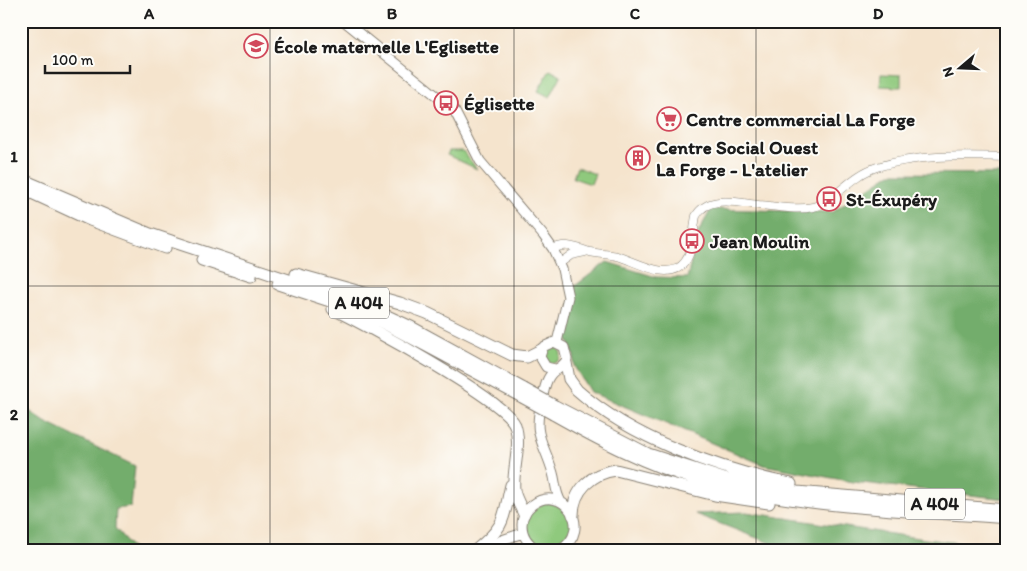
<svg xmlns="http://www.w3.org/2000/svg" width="1027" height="571" viewBox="0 0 1027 571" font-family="Itim,sans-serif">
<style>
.green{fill:#8fc97d;stroke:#56724c}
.forest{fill:#73ad6c;stroke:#486444}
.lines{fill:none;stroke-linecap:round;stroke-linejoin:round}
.minor-casing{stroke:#888074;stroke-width:9}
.major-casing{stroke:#888074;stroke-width:11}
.highway-casing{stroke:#888074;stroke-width:13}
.minor{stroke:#fff;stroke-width:8}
.major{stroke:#fff;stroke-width:9}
.highway{stroke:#fff;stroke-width:11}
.highway-bridge-casing{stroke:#888074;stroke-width:13;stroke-linecap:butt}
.highway-bridge{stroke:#fff;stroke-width:11}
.grid{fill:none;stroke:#1c1c1c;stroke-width:1;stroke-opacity:0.55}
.labels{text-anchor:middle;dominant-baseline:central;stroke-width:4;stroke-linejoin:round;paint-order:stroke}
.shield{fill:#fdfcf7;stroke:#605f5e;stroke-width:1}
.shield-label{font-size:18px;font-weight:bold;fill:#1c1c1c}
.poi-label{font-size:19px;font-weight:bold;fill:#1c1c1c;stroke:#fdfcf7;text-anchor:start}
.neatline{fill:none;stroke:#1c1c1c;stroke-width:2}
.grid-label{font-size:16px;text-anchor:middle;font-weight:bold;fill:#1c1c1c}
</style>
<rect width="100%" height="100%" fill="#fdfcf7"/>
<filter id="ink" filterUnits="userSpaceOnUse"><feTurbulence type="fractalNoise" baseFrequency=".02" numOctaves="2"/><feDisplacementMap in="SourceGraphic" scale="10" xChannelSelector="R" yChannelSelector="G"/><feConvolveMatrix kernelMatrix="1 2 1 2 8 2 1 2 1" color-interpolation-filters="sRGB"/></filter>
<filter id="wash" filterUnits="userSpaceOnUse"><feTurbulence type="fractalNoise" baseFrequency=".0096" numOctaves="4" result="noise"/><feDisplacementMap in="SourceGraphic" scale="20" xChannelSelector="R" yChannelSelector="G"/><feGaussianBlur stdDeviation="1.12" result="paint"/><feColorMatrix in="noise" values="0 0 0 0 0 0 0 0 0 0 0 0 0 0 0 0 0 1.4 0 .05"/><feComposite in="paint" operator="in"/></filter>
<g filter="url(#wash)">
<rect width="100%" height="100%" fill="#f5e4cd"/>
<path class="green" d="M550,70L561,76L550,97L538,91Z
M881,74L901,75V87L880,86Z
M449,151H463L477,169L447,155Z
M577,167L595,174L591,184L573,178Z
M545 355a8 8 0 1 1 16 0a8 8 0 1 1-16 0Z
M544,503C577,503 581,542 550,549L549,546L539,547C526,537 523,525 531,511Z"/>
<path class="forest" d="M891,173L1006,174V499L853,482L764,465L590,392L574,366V356L567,337L575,286L607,262L656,277L687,278L699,231L711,209L832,212Z
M21,405L45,422L135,466L131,507L116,509L115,528L134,550H21Z
M746,512L925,539L1006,548V550H788L695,514Z"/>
</g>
<g filter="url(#ink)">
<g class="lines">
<g class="minor-casing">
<path id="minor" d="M553,249C566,242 576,248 590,252C599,254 608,254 617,256C636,261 669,283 685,262C694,250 693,230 696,216C708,194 739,203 759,205C776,206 796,211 813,207C835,201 851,175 877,167C919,154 963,156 1006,157
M560,263L571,255L585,252"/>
</g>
<g class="major-casing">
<path id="major" d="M344,21L454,110L480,161L543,235L553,249L562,269L568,297L557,342
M555,369L546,367L540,357L543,347L554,342L564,347L567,359C563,368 554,368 549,377C545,383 544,392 542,399C532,437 543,439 553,473C556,483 555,492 561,502
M485,550L502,540L523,533
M538,550C528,544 522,536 522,525C522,517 526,510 532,505C562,482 595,529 560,550"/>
</g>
<g class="highway-casing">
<path id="highway" d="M21,179L150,234L361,304L411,327L524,389
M21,188L90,220L165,248
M202,260L251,276
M296,274L400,303L427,313L512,355L527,357L541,350
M278,284L330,301L376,319L522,397
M333,309C363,323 505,400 515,425C522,446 512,469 514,490C515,498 521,507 524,514
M566,363L569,379L577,390C632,439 720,470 791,484
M555,406L648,454L724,479L797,492L1006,510
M553,414C599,440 646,465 698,480C797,508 904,510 1006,518
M573,515C573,490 592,473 616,470L715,495L769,503
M476,550C506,526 503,519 511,485"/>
</g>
<use href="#minor" class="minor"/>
<use href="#major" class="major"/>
<use href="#highway" class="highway"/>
<g class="highway-bridge-casing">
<path id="highway-bridge" d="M524,389L555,406
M522,397L553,414"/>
</g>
<use href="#highway-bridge" class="highway-bridge"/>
</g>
</g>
<path class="grid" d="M270,21V550M514,21V550M756,21V550M21,286H1006"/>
<defs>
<g id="school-ring" transform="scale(1.25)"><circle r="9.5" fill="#fdfcf7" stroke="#d1495b" stroke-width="1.5"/><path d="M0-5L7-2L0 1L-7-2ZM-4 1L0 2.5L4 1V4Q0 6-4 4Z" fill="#d1495b"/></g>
<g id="bus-ring" transform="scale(1.25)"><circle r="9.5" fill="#fdfcf7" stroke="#d1495b" stroke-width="1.5"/><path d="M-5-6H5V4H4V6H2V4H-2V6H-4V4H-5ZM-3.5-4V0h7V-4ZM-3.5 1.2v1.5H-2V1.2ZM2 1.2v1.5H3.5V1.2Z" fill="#d1495b"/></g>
<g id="supermarket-ring" transform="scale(1.25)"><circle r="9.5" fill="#fdfcf7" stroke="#d1495b" stroke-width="1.5"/><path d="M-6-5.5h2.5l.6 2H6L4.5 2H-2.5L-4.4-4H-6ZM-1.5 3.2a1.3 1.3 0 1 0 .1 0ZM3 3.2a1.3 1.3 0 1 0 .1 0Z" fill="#d1495b"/></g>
<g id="building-ring" transform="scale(1.25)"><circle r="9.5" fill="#fdfcf7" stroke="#d1495b" stroke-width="1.5"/><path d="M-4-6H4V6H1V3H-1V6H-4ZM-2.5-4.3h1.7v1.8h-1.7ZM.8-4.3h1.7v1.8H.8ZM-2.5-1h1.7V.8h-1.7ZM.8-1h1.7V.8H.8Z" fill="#d1495b"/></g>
</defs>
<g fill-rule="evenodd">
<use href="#school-ring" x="256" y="46"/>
<use href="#bus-ring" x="446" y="103"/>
<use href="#supermarket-ring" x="669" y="119"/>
<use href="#building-ring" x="638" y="158"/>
<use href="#bus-ring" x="829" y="199"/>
<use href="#bus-ring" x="692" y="241"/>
</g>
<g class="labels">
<g class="shield">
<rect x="329" y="287.5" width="60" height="31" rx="4"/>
<rect x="905" y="488.5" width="60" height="31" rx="4"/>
</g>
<g class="shield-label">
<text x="359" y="303">A 404</text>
<text x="935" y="504">A 404</text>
</g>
<g class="poi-label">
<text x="274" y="46">École maternelle L'Eglisette</text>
<text x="464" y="103">Églisette</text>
<text x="686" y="119">Centre commercial La Forge</text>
<text x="656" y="147">Centre Social Ouest<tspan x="656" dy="22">La Forge - L'atelier</tspan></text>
<text x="846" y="199">St-Éxupéry</text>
<text x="710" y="241">Jean Moulin</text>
</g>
</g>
<rect width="1027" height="571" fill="none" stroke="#fdfcf7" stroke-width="55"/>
<g transform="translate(960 68) rotate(251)" stroke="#fdfcf7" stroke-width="4" paint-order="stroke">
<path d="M0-4L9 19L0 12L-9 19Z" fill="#1c1c1c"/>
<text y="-8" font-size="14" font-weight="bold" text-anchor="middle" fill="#1c1c1c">N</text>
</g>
<path d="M45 65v8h85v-8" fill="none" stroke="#1c1c1c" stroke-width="2.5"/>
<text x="52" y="65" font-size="15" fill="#1c1c1c" stroke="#fdfcf7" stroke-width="4" paint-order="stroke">100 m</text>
<rect x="28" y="28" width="972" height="516" class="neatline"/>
<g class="grid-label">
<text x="149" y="19">A</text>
<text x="392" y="19">B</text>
<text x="635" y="19">C</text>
<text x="878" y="19">D</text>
<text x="14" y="162">1</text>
<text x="14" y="420">2</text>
</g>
</svg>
